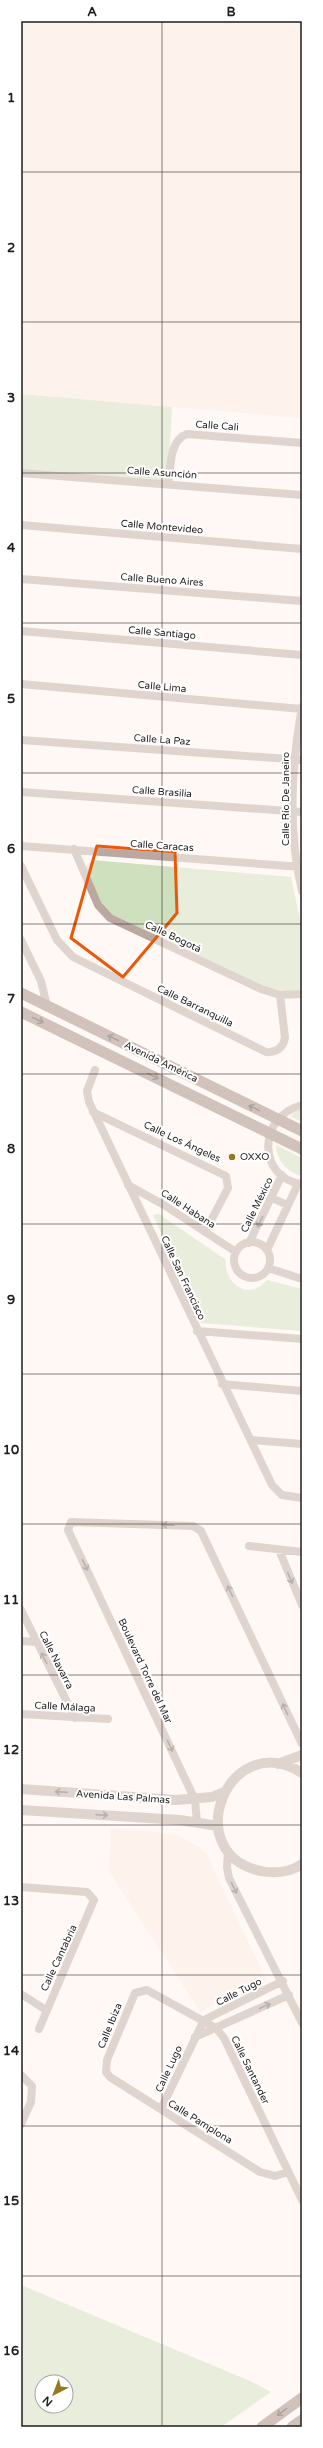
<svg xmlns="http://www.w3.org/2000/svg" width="323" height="2448" viewBox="0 0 323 2448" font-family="'Varela Round',sans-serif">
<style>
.built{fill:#faebe3}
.green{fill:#cfe0bf;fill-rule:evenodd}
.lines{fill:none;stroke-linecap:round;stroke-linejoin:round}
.minor{stroke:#baa8a1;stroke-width:8}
.tertiary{stroke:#baa8a1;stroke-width:10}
.secondary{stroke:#9a8076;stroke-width:11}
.oneway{stroke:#4b403c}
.oneway2{stroke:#655c58}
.marked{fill:none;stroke:#e8590c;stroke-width:3;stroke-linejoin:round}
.grid{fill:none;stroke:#201e1d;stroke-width:1;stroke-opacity:0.55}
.poi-dot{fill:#937920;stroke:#fff;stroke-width:1.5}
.labels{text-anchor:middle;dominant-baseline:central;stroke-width:4;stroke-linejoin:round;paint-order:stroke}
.street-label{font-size:10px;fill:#201e1d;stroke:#fff}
.poi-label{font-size:10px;fill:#201e1d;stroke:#fff;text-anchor:start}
.neatline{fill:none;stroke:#201e1d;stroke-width:1.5}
.grid-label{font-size:13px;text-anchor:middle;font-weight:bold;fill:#201e1d}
</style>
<rect width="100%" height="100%" fill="#fff8f4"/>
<path class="built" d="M21,21H302V418L21,394Z
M111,1827L177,1835L199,1847L207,1855L266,1979L200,2012L109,1871Z"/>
<path class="green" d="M21,394L172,407L168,484L21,473Z
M92,860L291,877L302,929V989L287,992L265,987L106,912L84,869Z
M301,1108L302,1122L290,1116Z
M276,1145L302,1158V1176C288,1173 276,1160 276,1145Z
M159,1214L226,1260C223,1276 239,1296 257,1288C261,1287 264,1282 267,1280L302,1289V1331L201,1323L153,1215Z
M21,2285L250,2381L271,2392L221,2427H21ZM42,2382H66V2406H42Z"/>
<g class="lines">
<path class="minor" d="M21,473L302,495
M168,484C171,468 169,440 187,434L302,443
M21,525L302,549
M21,579L302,601
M21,631L302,655
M21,684L302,709
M302,707C291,765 288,833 302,891
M21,740L302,760
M21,792L302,812
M21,846L302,867
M74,849L98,905L110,918L261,989L280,995L302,994
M21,866L57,940L73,957L266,1052C276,1053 283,1048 285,1038L280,995
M21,940L41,981L47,1006
M95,1070L87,1091L89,1102L272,1485L282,1495L302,1498
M302,1105C256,1117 258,1179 302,1184
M93,1112L226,1176L228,1188L205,1232
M128,1185L164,1205L236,1252
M272,1198L287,1205
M234 1260a18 18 0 1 1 36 0a18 18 0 1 1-36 0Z
M249,1243L282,1175
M267,1250L298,1184
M268,1268L302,1279
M197,1331L302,1339
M222,1384L302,1391
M251,1440L302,1444
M249,1546L302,1552
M279,1550L302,1605
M21,1610L75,1718
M21,1641L36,1642
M21,1714L108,1719
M197,1822L195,1800L68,1530L71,1522L193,1526L201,1531L302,1744
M228,1851L227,1867L229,1878L302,2023
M21,1887L87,1892L94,1900L39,2029
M21,1994L46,2010
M195,2037L289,1995
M21,2075L32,2086L31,2102L21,2124
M161,2109L204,2020L283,1981
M288,2172L275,2176L260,2172L110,2077L106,2072L107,2060L135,1993L147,1990L216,2028L224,2038L302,2200"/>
<path class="tertiary" d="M278,1764L302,1755
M302,1773C228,1726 178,1854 261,1871C274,1874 291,1872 302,1864
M21,1789L176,1800L212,1797L224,1792
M21,1810L180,1820L218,1826"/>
<path class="secondary" d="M21,993L302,1131
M21,1012L302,1149
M262,2427L302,2398
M292,2427L302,2420"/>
</g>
<defs><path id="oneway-shaft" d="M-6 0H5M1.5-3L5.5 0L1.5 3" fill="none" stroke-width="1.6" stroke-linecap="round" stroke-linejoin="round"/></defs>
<g class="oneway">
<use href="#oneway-shaft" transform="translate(38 1020) rotate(26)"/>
<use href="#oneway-shaft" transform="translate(113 1038) rotate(-154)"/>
<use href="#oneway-shaft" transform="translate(153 1076) rotate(26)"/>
<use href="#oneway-shaft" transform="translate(254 1108) rotate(-154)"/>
<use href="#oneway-shaft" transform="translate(282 2412) rotate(144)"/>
</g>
<g class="oneway2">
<use href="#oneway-shaft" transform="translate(260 1222) rotate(117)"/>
<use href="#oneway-shaft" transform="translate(168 1525) rotate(-178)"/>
<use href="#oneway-shaft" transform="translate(85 1565) rotate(65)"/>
<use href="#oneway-shaft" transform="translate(290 1578) rotate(67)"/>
<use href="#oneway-shaft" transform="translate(230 1591) rotate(-115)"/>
<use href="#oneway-shaft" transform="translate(44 1658) rotate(-117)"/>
<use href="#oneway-shaft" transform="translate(285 1709) rotate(-115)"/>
<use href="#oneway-shaft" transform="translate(170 1746) rotate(65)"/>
<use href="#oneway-shaft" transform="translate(61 1792) rotate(-176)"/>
<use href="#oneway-shaft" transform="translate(102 1815) rotate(4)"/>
<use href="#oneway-shaft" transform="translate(234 1888) rotate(63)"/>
<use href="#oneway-shaft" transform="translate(265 2006) rotate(-24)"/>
</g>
<path d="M0 0H323V2448H0ZM97,846L175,852L177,913L123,977L71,938Z" fill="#fff8f4" fill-opacity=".55" fill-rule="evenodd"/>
<path class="marked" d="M97,846L175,852L177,913L123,977L71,938Z"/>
<path class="grid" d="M162,21V2427M21,172H302M21,322H302M21,473H302M21,623H302M21,773H302M21,924H302M21,1074H302M21,1224H302M21,1374H302M21,1524H302M21,1675H302M21,1825H302M21,1975H302M21,2126H302M21,2276H302"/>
<circle class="poi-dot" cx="232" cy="1157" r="4"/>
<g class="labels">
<g class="street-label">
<text transform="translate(217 426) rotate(4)">Calle Cali</text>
<text transform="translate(162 473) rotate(4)">Calle Asunción</text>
<text transform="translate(162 527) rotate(5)">Calle Montevideo</text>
<text transform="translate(162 580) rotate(4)">Calle Bueno Aires</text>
<text transform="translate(162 633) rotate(5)">Calle Santiago</text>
<text transform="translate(162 687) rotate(5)">Calle Lima</text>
<text transform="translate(162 740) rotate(4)">Calle La Paz</text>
<text transform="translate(162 792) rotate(4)">Calle Brasilia</text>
<text transform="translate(286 799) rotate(-90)">Calle Río De Janeiro</text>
<text transform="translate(162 846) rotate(4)">Calle Caracas</text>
<text transform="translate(173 937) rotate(25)">Calle Bogotá</text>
<text transform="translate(195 1006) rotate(26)">Calle Barranquilla</text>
<text transform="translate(161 1062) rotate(26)">Avenida América</text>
<text transform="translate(182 1142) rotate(25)">Calle Los Ángeles</text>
<text transform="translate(257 1205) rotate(-64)">Calle México</text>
<text transform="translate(188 1209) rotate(33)">Calle Habana</text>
<text transform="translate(183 1278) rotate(65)">Calle San Francisco</text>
<text transform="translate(56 1660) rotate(63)">Calle Navarra</text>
<text transform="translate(145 1671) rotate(65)">Boulevard Torre del Mar</text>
<text transform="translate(65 1707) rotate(3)">Calle Málaga</text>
<text transform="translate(123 1797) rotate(4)">Avenida Las Palmas</text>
<text transform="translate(59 1958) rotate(-65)">Calle Cantabria</text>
<text transform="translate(239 1992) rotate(-27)">Calle Tugo</text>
<text transform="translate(110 2026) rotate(-68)">Calle Ibiza</text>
<text transform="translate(169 2069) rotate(-65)">Calle Lugo</text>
<text transform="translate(250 2070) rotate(64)">Calle Santander</text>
<text transform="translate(200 2122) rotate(32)">Calle Pamplona</text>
</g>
<g class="poi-label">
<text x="240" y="1157">OXXO</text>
</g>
</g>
<rect width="323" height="2448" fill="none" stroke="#ffffff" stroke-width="44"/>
<g transform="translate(54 2394) rotate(222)"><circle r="19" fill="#ffffff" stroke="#a6a5a5"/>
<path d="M0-3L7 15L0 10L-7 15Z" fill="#937920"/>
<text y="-6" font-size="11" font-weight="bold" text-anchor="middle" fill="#201e1d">N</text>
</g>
<rect x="22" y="22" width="279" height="2404" class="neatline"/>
<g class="grid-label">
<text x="92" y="16">A</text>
<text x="231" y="16">B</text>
<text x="11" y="102">1</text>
<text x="11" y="252">2</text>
<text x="11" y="402">3</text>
<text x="11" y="552">4</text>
<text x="11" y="703">5</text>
<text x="11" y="853">6</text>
<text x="11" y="1003">7</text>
<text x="11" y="1153">8</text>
<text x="11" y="1304">9</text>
<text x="11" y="1454">10</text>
<text x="11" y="1604">11</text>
<text x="11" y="1754">12</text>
<text x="11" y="1905">13</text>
<text x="11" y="2055">14</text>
<text x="11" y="2205">15</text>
<text x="11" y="2355">16</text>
</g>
</svg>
